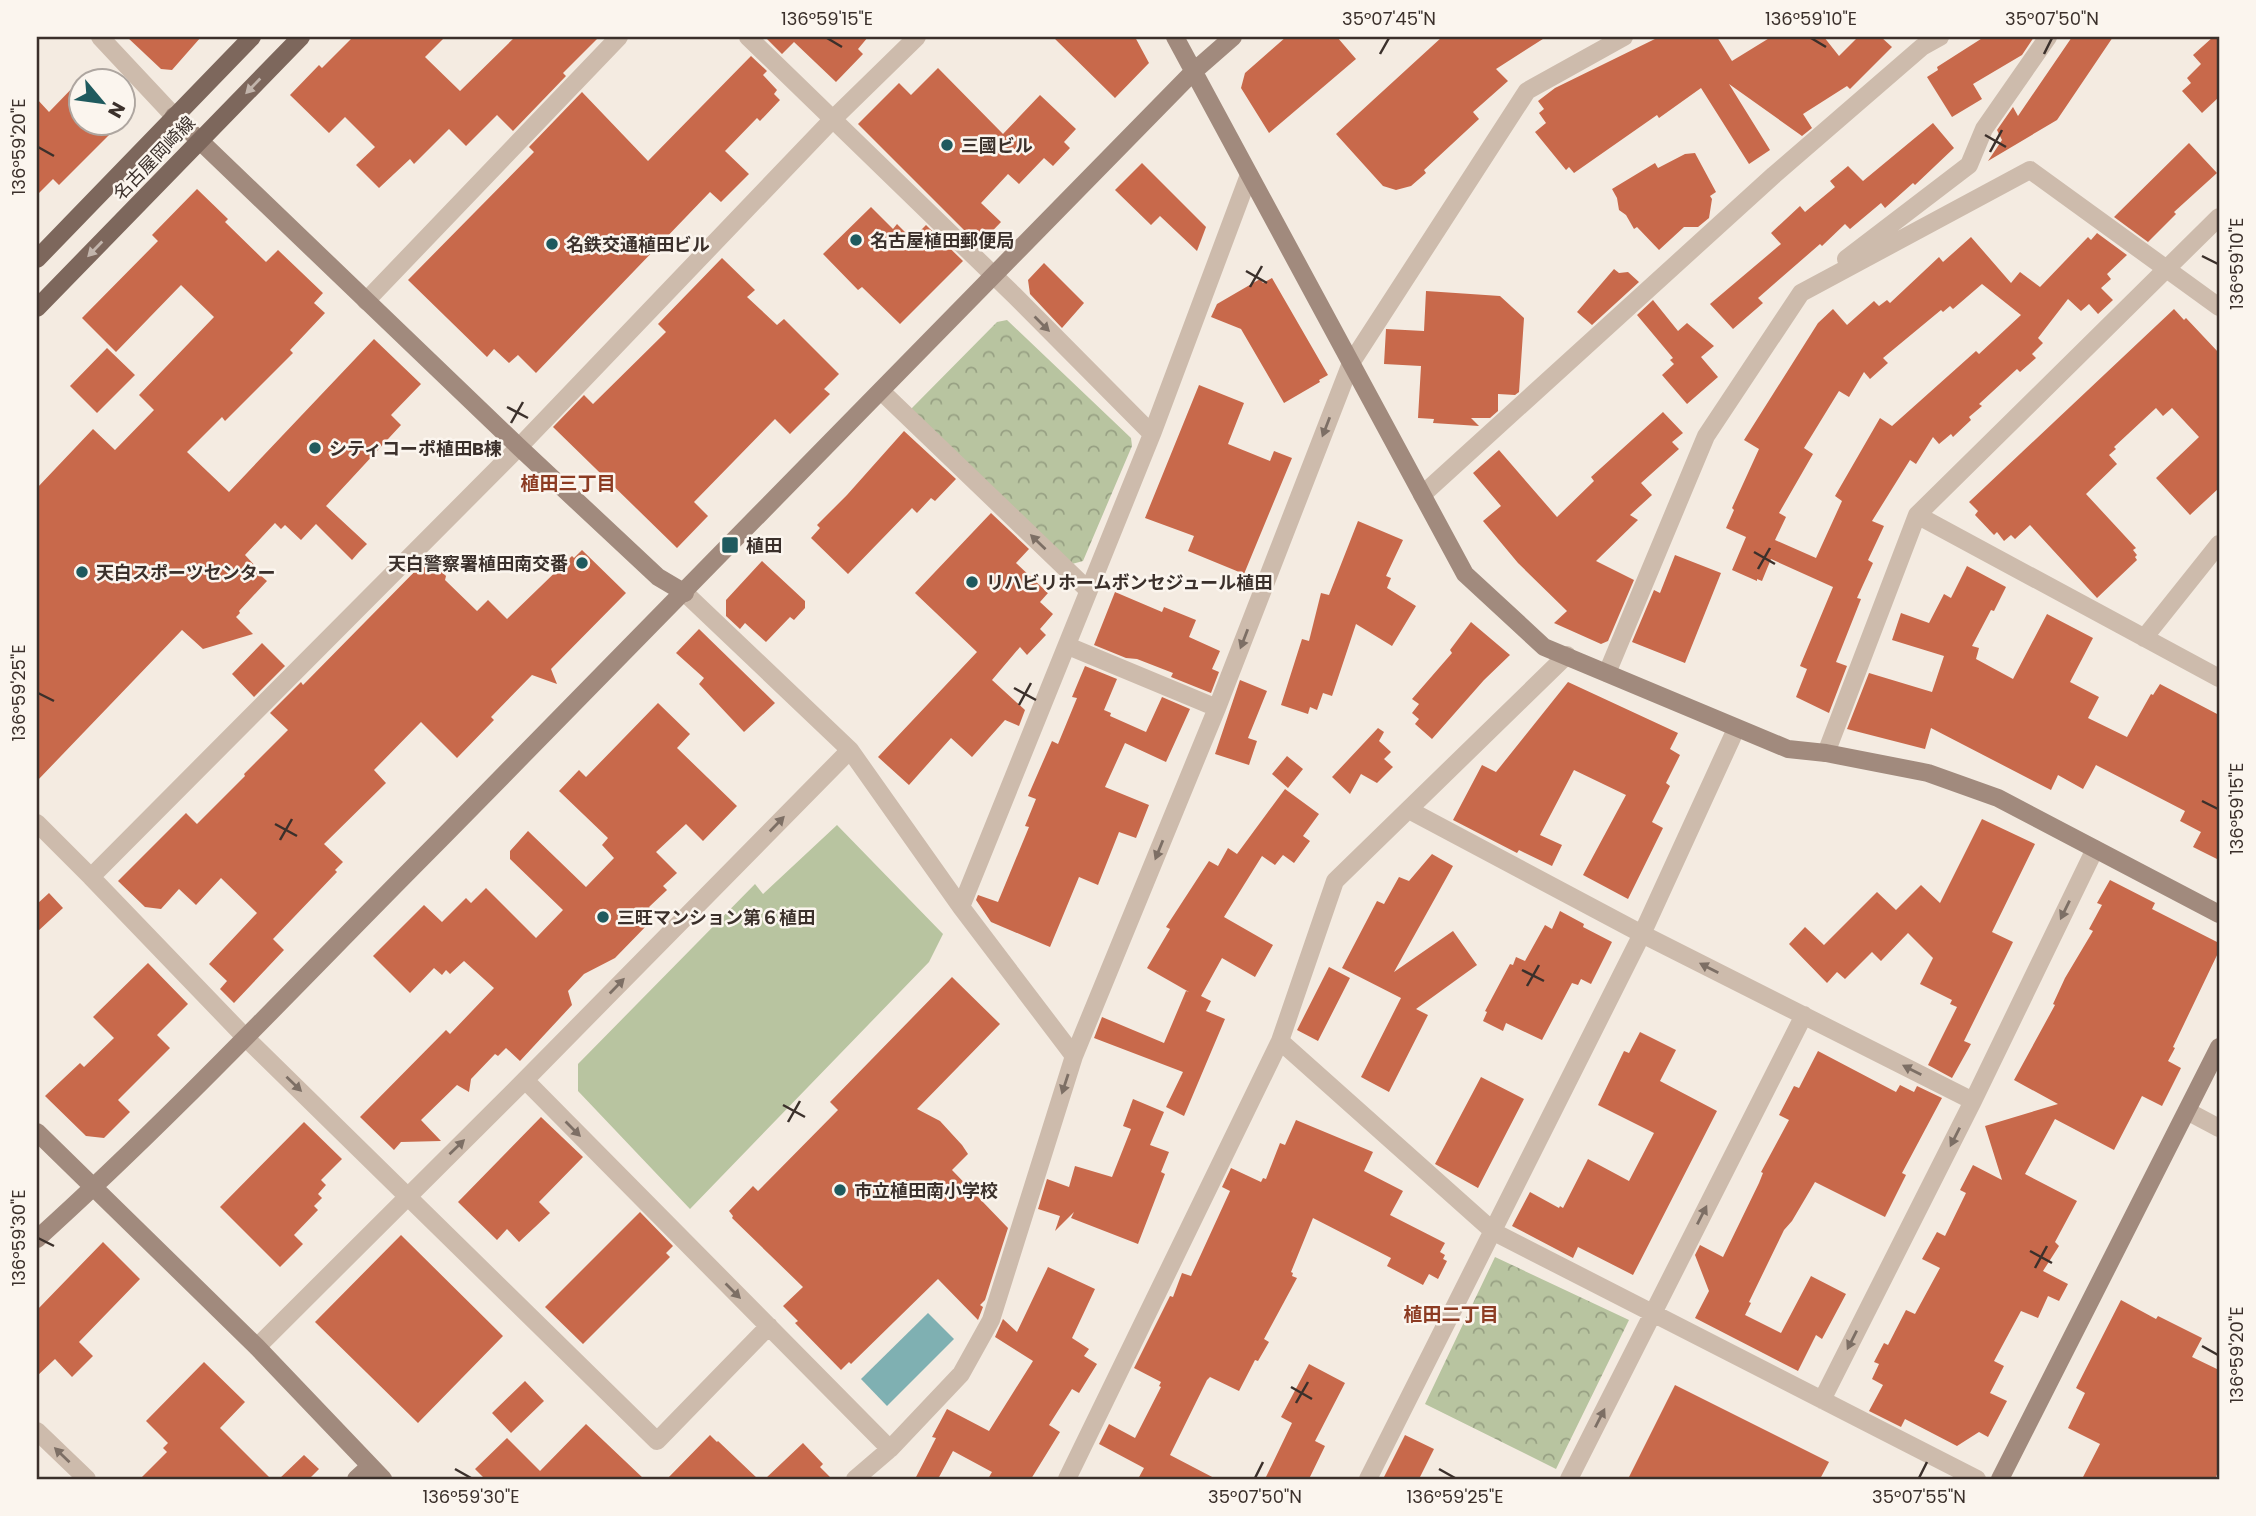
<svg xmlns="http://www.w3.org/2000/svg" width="2256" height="1516" viewBox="0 0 2256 1516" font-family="Poppins,'Noto Sans JP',sans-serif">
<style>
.forest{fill:url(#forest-crowns)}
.garden{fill:#b8c4a0}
.water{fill:#7fb0b2}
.building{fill:#c8694b;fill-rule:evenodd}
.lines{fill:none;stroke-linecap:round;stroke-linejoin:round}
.street{stroke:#cdbbac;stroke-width:18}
.secondary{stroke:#a18a7d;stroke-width:18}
.primary{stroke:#7d675c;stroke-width:18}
.oneway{fill:#c2b5ac}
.oneway2{fill:#7d6f65}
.ticks{fill:none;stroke:#3b302b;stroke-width:2.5}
.poi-dot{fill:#1f5a5e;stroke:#fbf5ee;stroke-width:2.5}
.labels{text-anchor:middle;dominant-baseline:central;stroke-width:5;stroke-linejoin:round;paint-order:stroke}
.poi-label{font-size:18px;font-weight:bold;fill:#3b302b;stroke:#fbf5ee;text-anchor:start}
.street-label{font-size:18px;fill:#3b302b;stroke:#fbf5ee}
.neighbourhood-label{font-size:19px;font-weight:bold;fill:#8c3b22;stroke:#fbf5ee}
.neatline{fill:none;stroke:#3b302b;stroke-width:2.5}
.ticks-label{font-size:18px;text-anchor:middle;fill:#3b302b}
</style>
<defs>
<pattern id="forest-crowns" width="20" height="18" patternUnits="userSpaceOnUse" patternTransform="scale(1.75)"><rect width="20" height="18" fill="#b8c4a0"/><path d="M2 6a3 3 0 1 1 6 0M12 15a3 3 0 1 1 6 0" fill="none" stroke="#97a083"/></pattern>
</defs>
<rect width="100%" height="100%" fill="#f4ebe1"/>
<path class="forest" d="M1007,320L1131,438L1132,446L1083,561L1072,564L911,409L997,322Z
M1495,1257L1629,1320L1556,1469L1425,1404Z"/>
<path class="garden" d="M837,825L943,934L929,962L690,1209L578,1091V1064L755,884L763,894Z"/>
<path class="water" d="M928,1313L954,1339L887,1406L861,1379Z"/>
<path class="building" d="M127,37H201L172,70L161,69Z
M353,37H445L425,57L460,91L515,37H599L563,73L566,76L513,131L497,115L466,146L449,129L414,164L410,159L379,188L356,165L375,147L345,117L329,133L290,95L319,65L322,68Z
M769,37H868L858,49L863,54L836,82L794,42L782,54L767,39Z
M1053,37H1135L1149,63L1115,98Z
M1286,37H1337L1356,59L1269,133L1241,88L1245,73Z
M1442,37H1546L1496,69L1508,81L1473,112L1479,119L1424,170L1426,173L1411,186L1396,190L1383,186L1336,134Z
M1659,37H1717L1732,61L1771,37H1824L1839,56L1858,37H1881L1892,47L1850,89L1847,86L1803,114L1812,128L1802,136L1729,84L1770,150L1749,164L1701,88L1659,118L1657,115L1574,173L1569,167L1566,170L1535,132L1546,123L1539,113L1544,109L1538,101L1555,88Z
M1984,37H2034L2022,55L1973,84L1982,99L1952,117L1927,77L1938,70L1937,67Z
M2072,37H2113L2057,120L1988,161L2002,140L1997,130L2013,107L2018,116Z
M2213,37H2219V97L2202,113L2182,91L2191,83L2187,78L2201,64L2193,55Z
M751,56L767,71L763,75L777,90L774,94L780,100L760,121L757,118L725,151L749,174L721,202L710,192L536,373L518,355L509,363L494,349L487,357L408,280L534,152L529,147L582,92L648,161Z
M938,68L1003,134L1040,95L1076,129L1064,142L1070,148L1053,166L1044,158L1019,184L1008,174L981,203L1001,222L979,245L858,124L899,83L911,95Z
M80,80V122H122L59,185L53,179L37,195V99L49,112Z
M1933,123L1954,148L1915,185L1913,183L1885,208L1881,203L1850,229L1845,224L1822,246L1820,244L1758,298L1763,303L1733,329L1710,304L1781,244L1771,233L1800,206L1805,212L1835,187L1830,181L1848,166L1863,181Z
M2189,143L2217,173L2174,212L2176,214L2148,242L2114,217Z
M1695,153L1716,192L1710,196L1712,199L1709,218L1698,227H1684L1659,250L1637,227L1634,229L1626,215L1619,210L1617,198L1612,189L1655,163L1658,168L1685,154Z
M1142,163L1206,227L1197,251L1160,216L1151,225L1115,190Z
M197,189L228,219L225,222L266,262L278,250L323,293L314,303L325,313L290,350L293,353L225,421L222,417L187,452L229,492L374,339L421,384L391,415L401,425L326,506L367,544L359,552L352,560L316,524L301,540L285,525L281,529L275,523L245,555L261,572L259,574L267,581L239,611L240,613L236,617L253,634L203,649L182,630L37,781V488L93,429L115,450L154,410L139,395L214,317L181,285L116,352L82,318L158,241L152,235Z
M871,207L893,229L897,224L912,239L926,225L963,261L900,324L862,287L858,290L823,254Z
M2097,233L2127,255L2107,274L2111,279L2101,288L2113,300L2098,314L2089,304L2081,311L2068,299L2038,338L2043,343L2032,354L2036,358L2020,372L2017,369L1979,404L1982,406L1969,417L1971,420L1953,437L1951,434L1939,444L1933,437L1916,464L1910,460L1872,521L1884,526L1868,560L1873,563L1857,598L1861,599L1836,662L1847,666L1829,713L1796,697L1807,669L1800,666L1833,587L1771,559L1762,581L1757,579V581L1732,570L1746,537L1726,528L1734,510L1732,508L1759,449L1744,440L1818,323L1833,309L1847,325L1874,301L1879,306L1887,300L1890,303L1939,257L1943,262L1971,237L2011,283L2020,272L2040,287L2088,237L2091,240ZM1982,284L2021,315L1979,354L1976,351L1892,426L1880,418L1835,496L1842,501L1816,558L1775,540L1786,517L1779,513L1813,454L1804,448L1839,391L1849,397L1864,372L1870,379L1888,363L1883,358L1941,310L1943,312L1950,306L1953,309Z
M722,258L755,290L747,297L777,325L784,319L839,374L824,389L830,394L790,434L775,419L694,502L708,516L677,548L553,427L584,395L593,404L666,332L658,324Z
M1044,263L1084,303L1062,328L1030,294L1028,280Z
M1614,269L1619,273L1628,272L1639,282L1592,325L1577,312Z
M1272,278L1328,375L1319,380L1320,382L1284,403L1241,329L1211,317L1217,304L1260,279L1263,283Z
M1426,291L1500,296L1524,318L1519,392L1515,395L1498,394V411L1490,418H1471L1479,426L1433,423L1434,419L1418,418L1421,366L1384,364L1386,329L1424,331Z
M1653,300L1678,331L1687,323L1714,346L1701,357L1718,377L1687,404L1662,375L1674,364L1670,360L1673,358L1637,315Z
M2174,309L2184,320L2186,318L2219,353V488L2190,515L2156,478L2199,437L2172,408L2163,416L2156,408L2114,447L2116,449L2109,455L2117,464L2086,494L2136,548L2133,550L2137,555L2135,557L2137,560L2097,598L2030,525L2015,539L2011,535L2004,541L1997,532L1994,535L1975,515L1978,511L1969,502Z
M107,348L135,375L97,413L70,386Z
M1199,385L1244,403L1228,444L1270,461L1274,451L1292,458L1244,574L1188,551L1194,536L1145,518Z
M1663,412L1683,433L1672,442L1679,449L1641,483L1652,495L1630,515L1638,520L1596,561L1634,580L1608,641L1601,644L1554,623L1567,611L1518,563L1483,521L1501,506L1473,473L1499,450L1557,517L1594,481L1591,477Z
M904,431L956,479L935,501L931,498L917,513L912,508L848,574L811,538L820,528L817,525L847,495Z
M991,513L1029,549L1016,563L1048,593L1040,602L1053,614L1040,629L1046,635L1027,655L1020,647L992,680L1025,710L1019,726L1005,720L972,757L951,738L909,785L878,757L977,652L915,593Z
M1358,521L1403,540L1386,576L1391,578L1387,588L1416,606L1392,646L1356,624L1332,696L1323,693L1317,710L1310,707L1308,714L1281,705L1302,639L1309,641L1321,593L1329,595Z
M582,550L626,593L551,669L557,684L532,675L491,717L494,720L457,758L421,722L374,770L386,783L324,844L343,862L335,870L337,872L273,939L284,950L234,1003L220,989L227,981L209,964L257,913L221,878L196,905L179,889L161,909L145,907L118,881L186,813L197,824L245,776L244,774L288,730L270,713L301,682L303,685L428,558L446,576L445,580L477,611L488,600L507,619L572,556L574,558Z
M1675,555L1721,573L1685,663L1632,642L1654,590L1660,593Z
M762,561L805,601V608L794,620L790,617L766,642L745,623L740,629L726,616V600Z
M1967,566L2006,587L1994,611L1991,610L1972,646L1979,648L1976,659L2013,679L2047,614L2093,638L2070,682L2099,697L2088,718L2127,737L2151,694L2153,695L2160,684L2219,715V860L2193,847L2201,832L2180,821L2185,811L2096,765L2083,789L2058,775L2051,790L1931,728L1925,749L1847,729L1869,673L1932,692L1944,656L1892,640L1901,613L1929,623L1944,594L1951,598Z
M1115,592L1162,612L1164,607L1196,620L1189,637L1220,651L1212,669L1219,672L1211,693L1171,677L1173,673L1137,659L1126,658L1094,645Z
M1471,622L1510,655L1484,680L1432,739L1415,724L1419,719L1412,713L1419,704L1412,699L1452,653L1450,650Z
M699,629L775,703L744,732L699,684L704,678L676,653Z
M262,643L285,666L254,697L232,674Z
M1085,666L1117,679L1104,710L1111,713L1110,716L1146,732L1162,697L1190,709L1166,762L1125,743L1105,787L1149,805L1136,838L1119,832L1098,885L1079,877L1050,947L991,922L976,900L978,895L998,902L1029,827L1025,826L1036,799L1028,796L1052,741L1058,744L1077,698L1072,697Z
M1240,680L1267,691L1248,738L1257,741L1249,765L1215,754Z
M1568,682L1678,733L1670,749L1680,755L1666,783L1670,786L1652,822L1663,828L1628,899L1583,875L1626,795L1574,770L1540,835L1562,845L1552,866L1519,850L1517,853L1453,820L1482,765L1496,772Z
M658,703L690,734L677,748L737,806L703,841L686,824L656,852L677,873L663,886L667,890L649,907L652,910L647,915L652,920L615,958L584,974L568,991L572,1005L520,1061L506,1048L498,1056L495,1054L471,1079L469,1092L457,1085L421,1120L441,1141L401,1142L394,1150L360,1117L446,1030L450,1034L494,988L464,961L450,974L446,970L442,975L434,968L410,993L373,956L424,905L442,922L466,898L471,903L486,888L536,938L563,910L510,859V851L528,831L586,887L614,858L602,845L608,838L559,791L579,770L586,777Z
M1378,728L1384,732L1379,741L1391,752L1384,759L1393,767L1377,783L1361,774L1350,794L1332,777Z
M1287,756L1303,769L1288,788L1272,774Z
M1285,789L1319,814L1303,836L1310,841L1294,863L1283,855L1275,865L1262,856L1224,917L1273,945L1255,977L1222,958L1201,996L1211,1001L1206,1011L1225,1019L1184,1116L1166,1107L1183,1072L1094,1038L1102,1017L1164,1043L1186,991L1189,992L1147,968L1170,929L1166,927L1209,861L1218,866L1228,848L1237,854Z
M1982,819L2035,844L1992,932L2013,942L1964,1041L1971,1044L1952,1078L1928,1065L1957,1007L1950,1004L1952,1000L1920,984L1933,958L1908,933L1881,961L1872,952L1845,979L1837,972L1827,983L1789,944L1805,927L1824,945L1877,892L1896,910L1921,885L1940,903Z
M1432,854L1453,866L1394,972L1453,931L1477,965L1416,1009L1428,1015L1389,1092L1361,1077L1401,998L1342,968L1377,901L1384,904L1399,877L1409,881Z
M2110,880L2155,903L2152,909L2219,943V951L2173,1047L2175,1048L2168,1061L2181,1068L2162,1106L2142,1096L2114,1150L2055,1119L2025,1174L2077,1201L2055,1242L2059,1246L2043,1271L2068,1284L2059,1301L2048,1296L2038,1318L2021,1311L1994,1361L2004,1366L1990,1393L2007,1401L1988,1437L1979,1432L1957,1446L1905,1419L1901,1427L1869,1411L1883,1385L1872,1379L1879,1364L1874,1362L1884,1343L1888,1345L1906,1310L1915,1314L1940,1268L1922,1259L1937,1232L1945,1236L1966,1193L1960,1190L1973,1165L2002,1180L1985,1126L2058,1104L2014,1080L2055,1005L2053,1004L2065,978L2093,931L2089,929L2102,905L2097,903Z
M49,893L63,908L37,932V904Z
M1560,911L1584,924L1583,927L1612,942L1591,984L1581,979L1578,985L1572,983L1542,1040L1506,1023L1503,1031L1483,1021L1487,1012L1485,1011L1510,964L1513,965L1516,957L1525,961L1545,925L1552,929Z
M148,963L188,1004L157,1035L170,1048L118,1100L130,1112L104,1138L86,1136L45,1096L80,1063L84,1067L114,1038L93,1017Z
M1329,967L1350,978L1318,1041L1297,1030Z
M952,977L1000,1024L917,1109L940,1121L962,1145L968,1154L952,1170L1008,1228L985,1300L980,1305L983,1307L978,1320L938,1279L851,1364L849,1362L841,1370L795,1323L798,1321L783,1306L803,1287L732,1218L733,1216L729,1211L753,1186L758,1191L838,1110L830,1102Z
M1640,1032L1676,1050L1660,1081L1717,1111L1633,1275L1578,1247L1573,1258L1512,1226L1530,1192L1559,1208L1560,1206L1563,1208L1588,1159L1629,1181L1654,1133L1598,1105L1624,1051L1629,1053Z
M1818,1051L1896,1092L1900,1085L1914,1092L1917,1086L1942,1098L1902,1173L1906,1175L1885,1217L1815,1182L1792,1221L1784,1230L1749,1302L1751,1303L1745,1315L1781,1333L1811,1276L1846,1294L1822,1339L1816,1335L1798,1371L1695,1318L1709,1291L1695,1255L1700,1245L1723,1257L1759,1183L1763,1173L1761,1172L1789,1120L1779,1115L1794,1086L1799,1088Z
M1481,1077L1524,1099L1478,1188L1435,1164Z
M1133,1099L1164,1112L1150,1145L1169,1152L1161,1172L1165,1174L1138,1244L1071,1218L1074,1212L1055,1231L1060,1216L1038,1209L1047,1179L1069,1187L1075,1166L1112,1177L1131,1129L1123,1126Z
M541,1117L583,1157L539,1202L550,1213L519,1242L507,1229L497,1240L458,1202Z
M1296,1120L1373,1152L1364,1171L1403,1191L1390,1215L1445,1243L1440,1252L1445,1255L1443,1259L1447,1261L1438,1279L1429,1274L1423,1285L1387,1266L1391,1258L1313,1218L1291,1272L1293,1273L1292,1276L1297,1278L1264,1339L1269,1342L1258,1361L1255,1360L1239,1391L1210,1377L1207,1380L1170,1455L1216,1479H1138L1144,1468L1099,1444L1109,1424L1135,1438L1161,1387L1159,1386L1161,1382L1134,1368L1170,1296L1173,1297L1182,1273L1191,1276L1230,1191L1222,1187L1231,1168L1261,1182L1263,1178L1266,1179L1280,1143L1285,1145Z
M304,1122L342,1159L321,1180L326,1185L318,1194L322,1198L314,1206L318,1210L294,1235L303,1244L280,1267L220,1207Z
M640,1212L673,1246L666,1253L670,1257L583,1344L545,1307Z
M401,1235L503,1336L418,1423L315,1322Z
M103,1242L140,1279L79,1342L93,1356L72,1377L55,1359L37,1376V1310Z
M1048,1267L1095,1289L1072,1338L1089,1349L1084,1356L1097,1364L1079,1393L1072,1389L1049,1425L1060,1432L1031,1479H988L992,1472L953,1451L938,1479H915L936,1438L932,1437L947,1409L989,1431L1033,1361L995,1337L1003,1319L1017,1332Z
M2121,1300L2156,1319L2158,1316L2202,1338L2192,1357L2219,1370V1470L2215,1479H2082L2100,1444L2068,1428L2085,1393L2076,1388Z
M204,1362L245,1402L220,1428L271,1479H140L167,1452L163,1448L168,1443L146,1421Z
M1309,1364L1345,1383L1315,1441L1325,1446L1309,1479H1265L1292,1423L1281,1417Z
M525,1381L544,1401L511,1433L492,1413Z
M1675,1385L1829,1462L1820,1479H1628Z
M586,1424L644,1479H485L475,1469L507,1438L540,1471Z
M710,1435L717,1442L718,1441L758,1479H667Z
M1405,1435L1434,1449L1419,1479H1383Z
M803,1443L823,1464L820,1467L832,1479H765Z
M304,1455L319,1469L309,1479H279Z"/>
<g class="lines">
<path class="street" d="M100,37L174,116
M748,37L1014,295L1152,434
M1846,259L1969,165L1984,129L2048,37
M366,301L619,37
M881,391L1087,589
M1422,495L1774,175L1922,47L1940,37
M1917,515L2219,678
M685,593L850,750L961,907L1074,1056
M2144,638L2219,544
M1068,646L1217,708
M1607,673L1706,436L1801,293L2030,170L2219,307
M1826,753L1917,515L2219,217
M1409,810L1642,934L1973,1101
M37,823L91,877
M961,907L1152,434L1249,175
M1280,1041L1494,1232L1977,1479
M525,1080L890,1449
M2187,1111L2219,1128
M769,1326L657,1441L245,1037L91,877L519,447L832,120L917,37
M257,1347L525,1080L850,750
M1822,1400L1973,1101L2095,849
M37,1431L87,1479
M855,1479L890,1449L961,1374L991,1320L1074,1056L1217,708L1351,363L1527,91L1624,37
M1067,1479L1280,1041L1335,881L1567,655
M1368,1479L1642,934L1736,729
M1569,1479L1804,1015"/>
<path class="secondary" d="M1175,37L1465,574L1544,647L1788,749L1826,753L1928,773L1998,798L2219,914
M174,116L519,447L658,577L685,593
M37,1132L257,1347L383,1479
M37,1239C171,1118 296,985 424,856C682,596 937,333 1193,72L1233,37
M356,1479L370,1466
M2000,1479L2219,1047"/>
<path class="primary" d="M37,259L252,37
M37,308L301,37"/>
</g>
<defs><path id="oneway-solid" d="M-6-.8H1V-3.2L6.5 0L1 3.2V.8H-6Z" transform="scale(1.75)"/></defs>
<g class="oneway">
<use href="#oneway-solid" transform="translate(253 86) rotate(134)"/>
<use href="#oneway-solid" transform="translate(95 249) rotate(134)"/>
</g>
<g class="oneway2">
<use href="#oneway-solid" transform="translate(1042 324) rotate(45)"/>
<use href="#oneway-solid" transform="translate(1326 427) rotate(111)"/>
<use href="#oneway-solid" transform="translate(1038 542) rotate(-136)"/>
<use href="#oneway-solid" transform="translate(1244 639) rotate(111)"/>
<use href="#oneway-solid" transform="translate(777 824) rotate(-46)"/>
<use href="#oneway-solid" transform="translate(1159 850) rotate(112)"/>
<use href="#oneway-solid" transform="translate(2065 910) rotate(116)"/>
<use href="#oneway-solid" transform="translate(1709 968) rotate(-153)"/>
<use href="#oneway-solid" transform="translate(617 986) rotate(-46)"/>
<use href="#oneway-solid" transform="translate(1912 1070) rotate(-153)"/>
<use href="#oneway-solid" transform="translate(294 1084) rotate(44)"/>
<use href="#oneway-solid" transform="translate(1065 1084) rotate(108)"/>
<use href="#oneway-solid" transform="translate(573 1129) rotate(45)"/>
<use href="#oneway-solid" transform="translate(1955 1137) rotate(117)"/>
<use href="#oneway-solid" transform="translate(457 1147) rotate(-44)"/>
<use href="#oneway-solid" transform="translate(1702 1215) rotate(-63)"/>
<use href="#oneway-solid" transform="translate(733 1291) rotate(45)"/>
<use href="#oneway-solid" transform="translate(1852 1340) rotate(117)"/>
<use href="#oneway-solid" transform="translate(1600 1418) rotate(-63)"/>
<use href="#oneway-solid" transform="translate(62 1455) rotate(-136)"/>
</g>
<path class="ticks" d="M827,38L842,47M1811,38L1826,47M1380,54L1389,38M2044,54L2052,38M1985,135L2006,147M38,147L54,156M1990,152L2002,130M2202,256L2218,264M1246,271L1267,283M1250,287L1262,266M507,407L528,418M511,423L523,402M1754,552L1775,564M1758,569L1770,548M1014,688L1036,700M38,693L54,701M1019,705L1031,683M2202,801L2218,809M275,824L297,836M280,840L292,819M1522,970L1544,981M1527,986L1539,965M783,1105L805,1117M788,1122L800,1101M38,1238L54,1246M2030,1251L2052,1263M2035,1268L2047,1246M2202,1346L2218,1355M1291,1387L1312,1399M1296,1403L1308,1382M455,1469L471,1478M1439,1469L1455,1478M1255,1478L1263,1462M1919,1478L1927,1462"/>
<g class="poi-dot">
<circle cx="947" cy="145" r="7"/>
<circle cx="856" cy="240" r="7"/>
<circle cx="552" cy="244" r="7"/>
<circle cx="315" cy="448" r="7"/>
<rect x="721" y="536" width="18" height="18" rx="3.5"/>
<circle cx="582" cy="563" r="7"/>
<circle cx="82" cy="572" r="7"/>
<circle cx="972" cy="582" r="7"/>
<circle cx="603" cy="917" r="7"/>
<circle cx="840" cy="1190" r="7"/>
</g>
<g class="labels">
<g class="poi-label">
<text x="961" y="145">三國ビル</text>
<text x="870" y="240">名古屋植田郵便局</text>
<text x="566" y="244">名鉄交通植田ビル</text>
<text x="329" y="448">シティコーポ植田B棟</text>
<text x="746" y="545">植田</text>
<text x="568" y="563" text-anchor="end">天白警察署植田南交番</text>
<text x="96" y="572">天白スポーツセンター</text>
<text x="986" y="582">リハビリホームボンセジュール植田</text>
<text x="617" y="917">三旺マンション第６植田</text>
<text x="854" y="1190">市立植田南小学校</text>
</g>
<g class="street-label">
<text transform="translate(154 158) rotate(-46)">名古屋岡崎線</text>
</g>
<g class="neighbourhood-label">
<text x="568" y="483">植田三丁目</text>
<text x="1451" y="1314">植田二丁目</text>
</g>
</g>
<rect width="2256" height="1516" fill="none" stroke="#fbf5ee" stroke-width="77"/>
<g transform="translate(102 102) rotate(119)"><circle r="33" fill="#fbf5ee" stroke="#aea6a0" stroke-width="2"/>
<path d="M0-5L12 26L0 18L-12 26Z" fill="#1f5a5e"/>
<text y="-10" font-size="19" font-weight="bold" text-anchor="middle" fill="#3b302b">N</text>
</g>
<rect x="38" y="38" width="2180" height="1440" class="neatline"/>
<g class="ticks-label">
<text x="827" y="25">136°59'15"E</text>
<text x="1389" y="25">35°07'45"N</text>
<text x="1811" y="25">136°59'10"E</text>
<text x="2052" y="25">35°07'50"N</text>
<text transform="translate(19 147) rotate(-90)" y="6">136°59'20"E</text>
<text transform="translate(2237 264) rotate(-90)" y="6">136°59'10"E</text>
<text transform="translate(19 693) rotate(-90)" y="6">136°59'25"E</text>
<text transform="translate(2237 809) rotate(-90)" y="6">136°59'15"E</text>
<text transform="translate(19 1238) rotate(-90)" y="6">136°59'30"E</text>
<text transform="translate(2237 1355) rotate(-90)" y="6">136°59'20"E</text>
<text x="471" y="1503">136°59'30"E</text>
<text x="1255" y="1503">35°07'50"N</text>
<text x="1455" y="1503">136°59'25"E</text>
<text x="1919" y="1503">35°07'55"N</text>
</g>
</svg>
